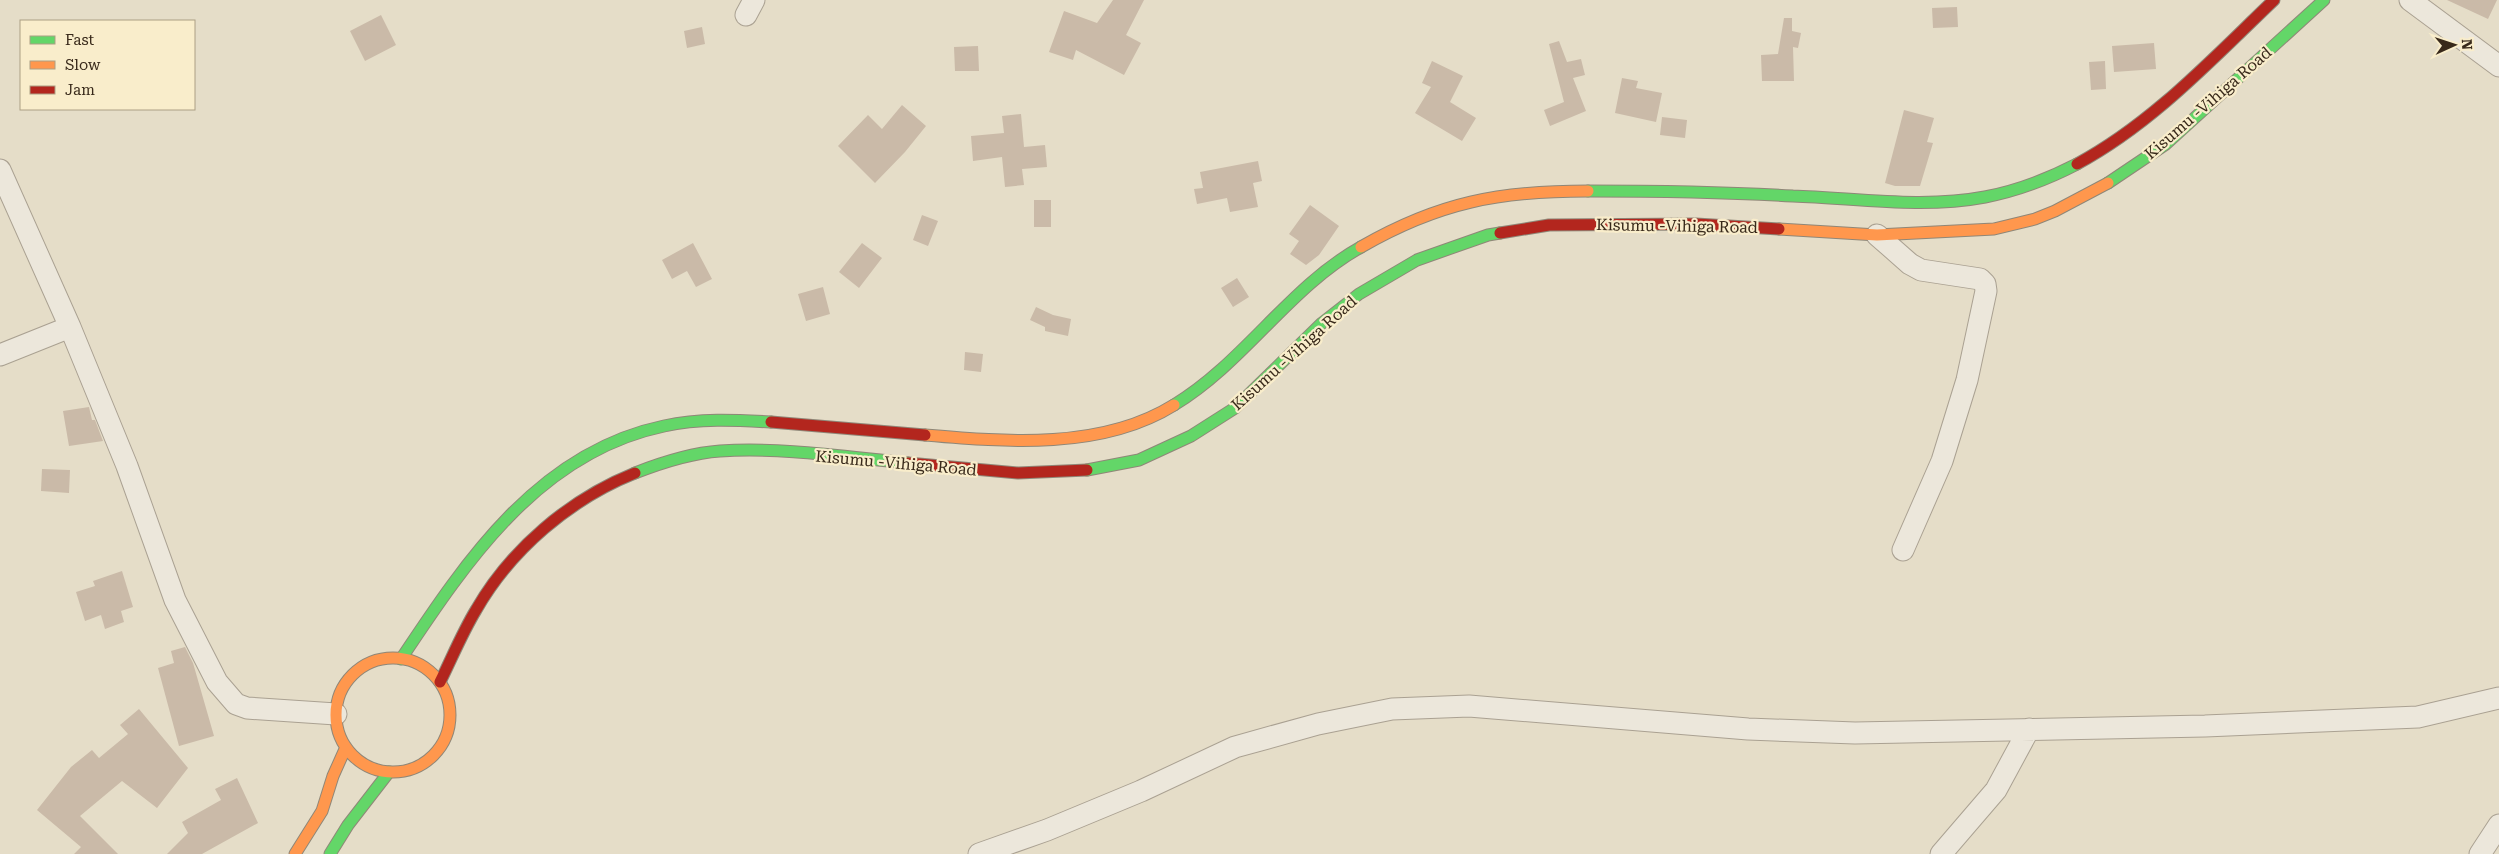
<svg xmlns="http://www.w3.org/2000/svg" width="2499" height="854" viewBox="0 0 2499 854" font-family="'Roboto Serif',serif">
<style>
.building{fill:#cabaa8}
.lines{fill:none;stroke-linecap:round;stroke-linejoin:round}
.street-casing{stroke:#aaa192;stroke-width:23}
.fast-casing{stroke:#8f8778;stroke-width:13}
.slow-casing{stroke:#8f8778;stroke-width:13}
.jam-casing{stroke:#8f8778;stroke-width:13}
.street{stroke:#ece7db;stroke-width:21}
.fast{stroke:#63d668;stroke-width:11}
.slow{stroke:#ff974d;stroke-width:11}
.jam{stroke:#b3261e;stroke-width:11}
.labels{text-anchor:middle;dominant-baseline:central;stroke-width:4.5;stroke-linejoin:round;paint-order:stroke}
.street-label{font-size:16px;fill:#38291a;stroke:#f9edcb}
</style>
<rect width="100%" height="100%" fill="#e5ddc8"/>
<path class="building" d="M1113,0H1144L1126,35L1141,43L1124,75L1076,50L1073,60L1049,52L1064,11L1097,23Z
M2447,0H2497L2488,19Z
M1957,7L1958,27L1933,28L1932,8Z
M381,15L396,45L365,61L350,31Z
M1784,18H1792V31L1801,33L1798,48L1793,47L1794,81H1762L1761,55L1778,54Z
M702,27L705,44L687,48L684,31Z
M1559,41L1567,62L1581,59L1585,75L1573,78L1586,111L1550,126L1544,110L1564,102L1549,44Z
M2154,43L2156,69L2114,72L2112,46Z
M978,46L979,71H955L954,47Z
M1432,61L1463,76L1450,102L1476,118L1462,141L1415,113L1431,87L1422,83Z
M2105,61L2106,89L2091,90L2089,62Z
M1622,78L1638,81L1636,88L1662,93L1656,122L1615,113Z
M902,105L926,126L905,152L875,183L838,146L868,115L882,129Z
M1904,110L1934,118L1927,142L1933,143L1920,186H1895L1885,183Z
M1021,114L1024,147L1045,145L1047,167L1022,169L1024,185L1005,187L1002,157L973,161L971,136L1004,133L1002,116Z
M1662,117L1687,120L1685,138L1660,135Z
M1258,161L1262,181L1253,183L1258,207L1230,212L1227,198L1197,204L1194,189L1203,188L1200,172Z
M1034,200H1051V227H1034Z
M1310,205L1339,226L1319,255L1306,265L1290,254L1299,241L1289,234Z
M922,215L938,221L928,246L913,240Z
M693,243L712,279L696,287L687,271L672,279L662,260Z
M862,243L882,258L859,288L839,272Z
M1237,278L1249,297L1233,307L1221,288Z
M823,287L830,314L806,321L798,294Z
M1036,307L1053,315L1071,319L1068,336L1045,331V327L1030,320Z
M965,352L983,354L981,372L964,370Z
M89,407L92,420H95L103,441L69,446L63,411Z
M42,469L70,470L69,493L41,491Z
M122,571L133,607L121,611L124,622L105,629L101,615L85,621L76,592L95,586L93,581Z
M185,647L193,663L214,736L179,746L158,668L174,663L171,651Z
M139,709L188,768L157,808L122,781L80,816L118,854H74L81,847L37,810L71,767L92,750L99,758L128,734L120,725Z
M237,778L258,823L202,854H167L188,833L182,822L221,800L215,789Z"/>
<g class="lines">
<g class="street-casing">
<path id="street" d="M2410,0L2499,66
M746,15L754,0
M0,170L70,327L127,466L175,600L217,682L236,704L247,708L336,714
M1877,235L1910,264L1921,270L1980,279L1985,284L1986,291L1967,380L1942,461L1903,550
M0,355L70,327
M979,854L1047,830L1141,791L1235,747L1318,724L1392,709L1469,706L1748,729L1855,733L2205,726L2418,717L2499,698
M1941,854L1996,790L2029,729
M2480,854L2499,825"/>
</g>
<g class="fast-casing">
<path id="fast" d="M2108,183L2166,144L2324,0
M1588,191C1656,191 1725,192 1793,196C1856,198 1922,209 1985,197C2017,191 2048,179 2077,164
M1174,405C1245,362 1289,287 1361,247
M1087,470L1139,460L1191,436L1235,408L1322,323L1359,294L1417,260L1488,235L1500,233
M635,473C663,462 691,453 720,451C782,447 846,457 908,463
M401,659C467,560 539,452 664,426C700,418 735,420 771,422
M330,854L348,825L389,772"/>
</g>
<g class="slow-casing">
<path id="slow" d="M1779,229L1877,235L1994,229L2035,219L2055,211L2108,183
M1361,247C1439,202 1500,191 1588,191
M925,435C1007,442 1102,450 1174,405
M336 715a57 57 0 1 1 114 0a57 57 0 1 1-114 0Z
M295,854L322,811L333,776L346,747"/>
</g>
<g class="jam-casing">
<path id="jam" d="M2077,164C2153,123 2212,59 2274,0
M1500,233L1549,225L1696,224L1779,229
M771,422L925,435
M908,463L1018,473L1087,470
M440,682C452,658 462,633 476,610C511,549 570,499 635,473"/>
</g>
<use href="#street" class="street"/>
<use href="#fast" class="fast"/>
<use href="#slow" class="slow"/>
<use href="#jam" class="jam"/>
</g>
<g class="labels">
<g class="street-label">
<text transform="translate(2208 103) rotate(-41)">Kisumu -Vihiga Road</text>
<text transform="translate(1677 226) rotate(1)">Kisumu -Vihiga Road</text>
<text transform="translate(1294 353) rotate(-42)">Kisumu -Vihiga Road</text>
<text transform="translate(896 463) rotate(5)">Kisumu -Vihiga Road</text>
</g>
</g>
<rect x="20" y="20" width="175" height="90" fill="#f9edcb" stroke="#ac9f84"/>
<rect x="30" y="36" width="25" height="8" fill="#63d668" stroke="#ac9f84"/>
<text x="65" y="45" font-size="15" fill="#38291a">Fast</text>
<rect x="30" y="61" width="25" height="8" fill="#ff974d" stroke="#ac9f84"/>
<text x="65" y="70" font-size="15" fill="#38291a">Slow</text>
<rect x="30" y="86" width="25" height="8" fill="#b3261e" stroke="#ac9f84"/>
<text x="65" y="95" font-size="15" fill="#38291a">Jam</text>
<g transform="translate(2454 45) rotate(87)" stroke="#f9edcb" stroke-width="4" paint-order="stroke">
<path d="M0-4L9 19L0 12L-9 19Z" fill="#38291a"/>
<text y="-8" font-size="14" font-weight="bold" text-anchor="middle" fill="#38291a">N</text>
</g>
</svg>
